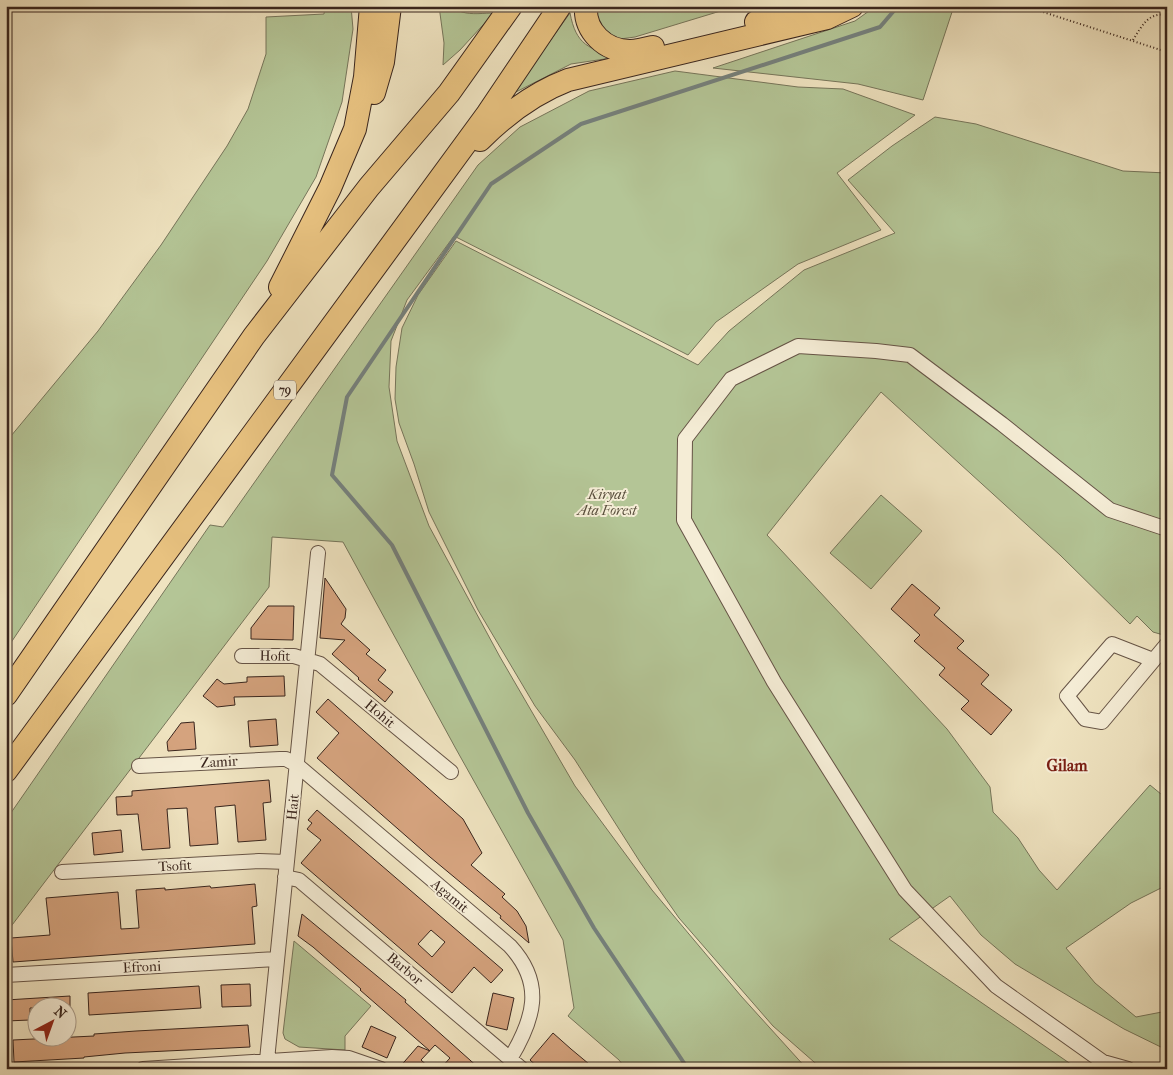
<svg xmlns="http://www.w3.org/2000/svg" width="1173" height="1075" viewBox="0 0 1173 1075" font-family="'IM FELL French Canon',serif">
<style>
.green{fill:#b4c596;stroke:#76755a}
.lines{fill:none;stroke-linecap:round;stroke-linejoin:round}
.stream{stroke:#75807c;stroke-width:4}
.building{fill:#d5a37e;stroke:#39251d;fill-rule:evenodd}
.minor-casing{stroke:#665446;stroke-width:16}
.trunk-casing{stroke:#39251d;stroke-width:24}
.path{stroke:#39251d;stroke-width:2;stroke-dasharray:1 2.5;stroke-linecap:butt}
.minor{stroke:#f5edd6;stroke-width:14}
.trunk{stroke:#e8c280;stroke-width:22}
.labels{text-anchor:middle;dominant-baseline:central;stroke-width:4;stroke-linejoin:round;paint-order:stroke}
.shield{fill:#f5edd6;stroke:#716154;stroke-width:1}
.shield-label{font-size:12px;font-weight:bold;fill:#39251d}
.park-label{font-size:14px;font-style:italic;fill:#584d3b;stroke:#f5edd6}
.street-label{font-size:14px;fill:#39251d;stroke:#f5edd6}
.quarter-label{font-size:16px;font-weight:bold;fill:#7a1f14;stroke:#f5edd6}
</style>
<rect width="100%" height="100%" fill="#efe3c0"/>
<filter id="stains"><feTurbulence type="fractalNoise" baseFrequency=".004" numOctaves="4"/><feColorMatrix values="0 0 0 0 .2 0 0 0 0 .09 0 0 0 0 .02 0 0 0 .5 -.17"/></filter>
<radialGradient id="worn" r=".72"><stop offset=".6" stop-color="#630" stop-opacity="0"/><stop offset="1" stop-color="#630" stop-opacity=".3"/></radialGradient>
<path class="green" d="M325,6H351L353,29L342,102L316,177L267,261L6,650V442L98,331L161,245L227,146L248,109L266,54V17L324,14Z
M439,6C453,6 451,8 462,12C472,15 484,13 494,13L460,50L443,65L444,43Z
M594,6H737L635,37L620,39L601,30Z
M876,6H954L923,100L858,84L713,68L855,21Z
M570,13C576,45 589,49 618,57L571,64L512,94Z
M675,71L798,87L843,89L915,115L837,173L881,230L798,264L716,322L688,355L454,236L407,300L391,341L389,387L397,441L429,526L500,657L575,786L652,890L741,996L807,1069H626L619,1060L568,1016L574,1008L563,940L456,749L343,542L272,537L269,587L6,933V820L210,525L223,527L478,165L520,127L589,91Z
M935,117L976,124L1123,171L1167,173V636L1153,632L1137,616L1130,624L1060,555L881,392L767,535L947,729L990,787L993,812L1018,838L1039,870L1057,890L1150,785L1167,799V885L1131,903L1066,948L1095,983L1136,1017L1167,1011V1050L1124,1029L1015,964L981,935L950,896L889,939L1078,1069H822L773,1026L679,918L640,862L575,760L535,706L478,610L429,512L414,464L399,423L395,399L396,367L402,328L418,295L456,241L698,365L729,331L804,270L895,233L848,180L892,146Z
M881,495L922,531L871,589L830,553Z
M294,941L371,1006L345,1036V1050L299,1047L285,1039L283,1033Z"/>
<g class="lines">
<path class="stream" d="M688,1069L594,928L528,813L392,545L332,475L347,397L491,184L581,124L880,27L898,6"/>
</g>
<path class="building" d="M325,578L346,609L345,618L341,624L370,650L366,654L386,670L378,680L393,692L385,702L358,679L359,678L332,654L345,640L320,638Z
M912,584L940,608L934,615L964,641L957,648L989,675L981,684L1012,710L991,735L961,709L969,701L939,675L945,668L914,641L920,635L891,609Z
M268,606H294L293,640L251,639V628Z
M284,676L285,696L234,697L235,705L217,707L203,696L217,679L224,684L247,682V677Z
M328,699L463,819L482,853L471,865L505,894L502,897L517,911L526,926L529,943L500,918L501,916L430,857L317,758L339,733L316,712Z
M276,719L278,745L250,747L248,721Z
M194,722L196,749L168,751L167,742L181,723Z
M269,780L271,802L263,803L266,840L238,842L235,805L215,807L218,844L190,846L187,808L167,809L170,848L142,850L138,814L117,815L116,797L132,796V791Z
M317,810L503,970L491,983L474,967L452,993L301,863L321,840L307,829L312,823L308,820ZM431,930L445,942L432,957L418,944Z
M121,830L123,852L94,855L92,833Z
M255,884L257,906L252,907L255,944L13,962L11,938L50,935L46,898L118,892L121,929L139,928L136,890L165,888V890L210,886L211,888Z
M302,914L406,1000L405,1002L480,1069H440L450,1058L435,1045L421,1060L431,1069H398L418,1046L430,1051L360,990L361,989L313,947L298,936Z
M250,984L251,1006L222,1007L221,985Z
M199,986L201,1008L89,1015L88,993Z
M493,993L514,998L507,1030L486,1025Z
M70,996V1008H30V1020L6,1021V1000Z
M248,1025L250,1047L125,1053L84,1057V1058L14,1062L13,1040L94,1036V1034L136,1031Z
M371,1026L396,1037L387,1058L362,1047Z
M553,1033L571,1049L595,1069H540L530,1060Z"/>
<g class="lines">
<g class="minor-casing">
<path id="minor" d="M242,656H294L320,664L451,772
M1153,660L1112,644L1067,696L1085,719L1102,722L1167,644
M139,766L280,759H286L297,765L510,946C545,984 534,1019 510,1059
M62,872L259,861L287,862
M285,877L299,880L522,1069
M6,975L277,959
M267,1060L318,553
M143,1069L332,1057L349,1058L381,1069
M1128,1069L1103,1062L996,986L905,890L774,682L684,520L685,439L731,379L798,346L876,351L910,355L1002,424L1110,510L1167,529"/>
</g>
<g class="trunk-casing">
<path id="trunk" d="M586,6C584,31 605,51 630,51C637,51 645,49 653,47
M756,22L796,6
M374,93L383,62L390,6
M480,140C506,114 534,93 568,80L827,18L852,6
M280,287L330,188L355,129L365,77L371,6
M6,695L254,336L369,187L449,93L511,6
M6,771L488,113L560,6"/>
</g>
<path class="path" d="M1040,11L1167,52
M1133,40C1142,26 1148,12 1167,15"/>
<use href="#minor" class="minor"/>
<use href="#trunk" class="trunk"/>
</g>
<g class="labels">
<rect class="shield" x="274" y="380.5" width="22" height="19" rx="4"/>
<g class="shield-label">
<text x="285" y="390">79</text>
</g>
<g class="park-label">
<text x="607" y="494">Kiryat<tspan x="607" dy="16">Ata Forest</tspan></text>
</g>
<g class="street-label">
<text transform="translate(275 656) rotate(1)">Hofit</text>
<text transform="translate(380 714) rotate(40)">Hohit</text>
<text transform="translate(219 762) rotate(-3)">Zamir</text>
<text transform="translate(293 807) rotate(-84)">Hait</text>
<text transform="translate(175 866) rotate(-3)">Tsofit</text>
<text transform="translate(450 896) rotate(40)">Agamit</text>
<text transform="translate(142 967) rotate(-3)">Efroni</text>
<text transform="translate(405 969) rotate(40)">Barbor</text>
</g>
<g class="quarter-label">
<text x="1067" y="765">Gilam</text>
</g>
</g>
<rect width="1173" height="1075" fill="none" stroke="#efe3c0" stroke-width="25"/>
<rect x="8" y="8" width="1158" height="1060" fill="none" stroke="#39251d" stroke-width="2.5"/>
<rect x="12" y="12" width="1148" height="1050" fill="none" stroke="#39251d"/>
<g transform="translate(52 1022) rotate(41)"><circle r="24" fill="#f5edd6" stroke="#aa9d8c"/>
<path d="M0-4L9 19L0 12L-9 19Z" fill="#8f2418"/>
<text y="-8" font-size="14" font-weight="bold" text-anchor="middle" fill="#39251d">N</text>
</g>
<rect width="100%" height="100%" filter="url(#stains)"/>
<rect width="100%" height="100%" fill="url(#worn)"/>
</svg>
